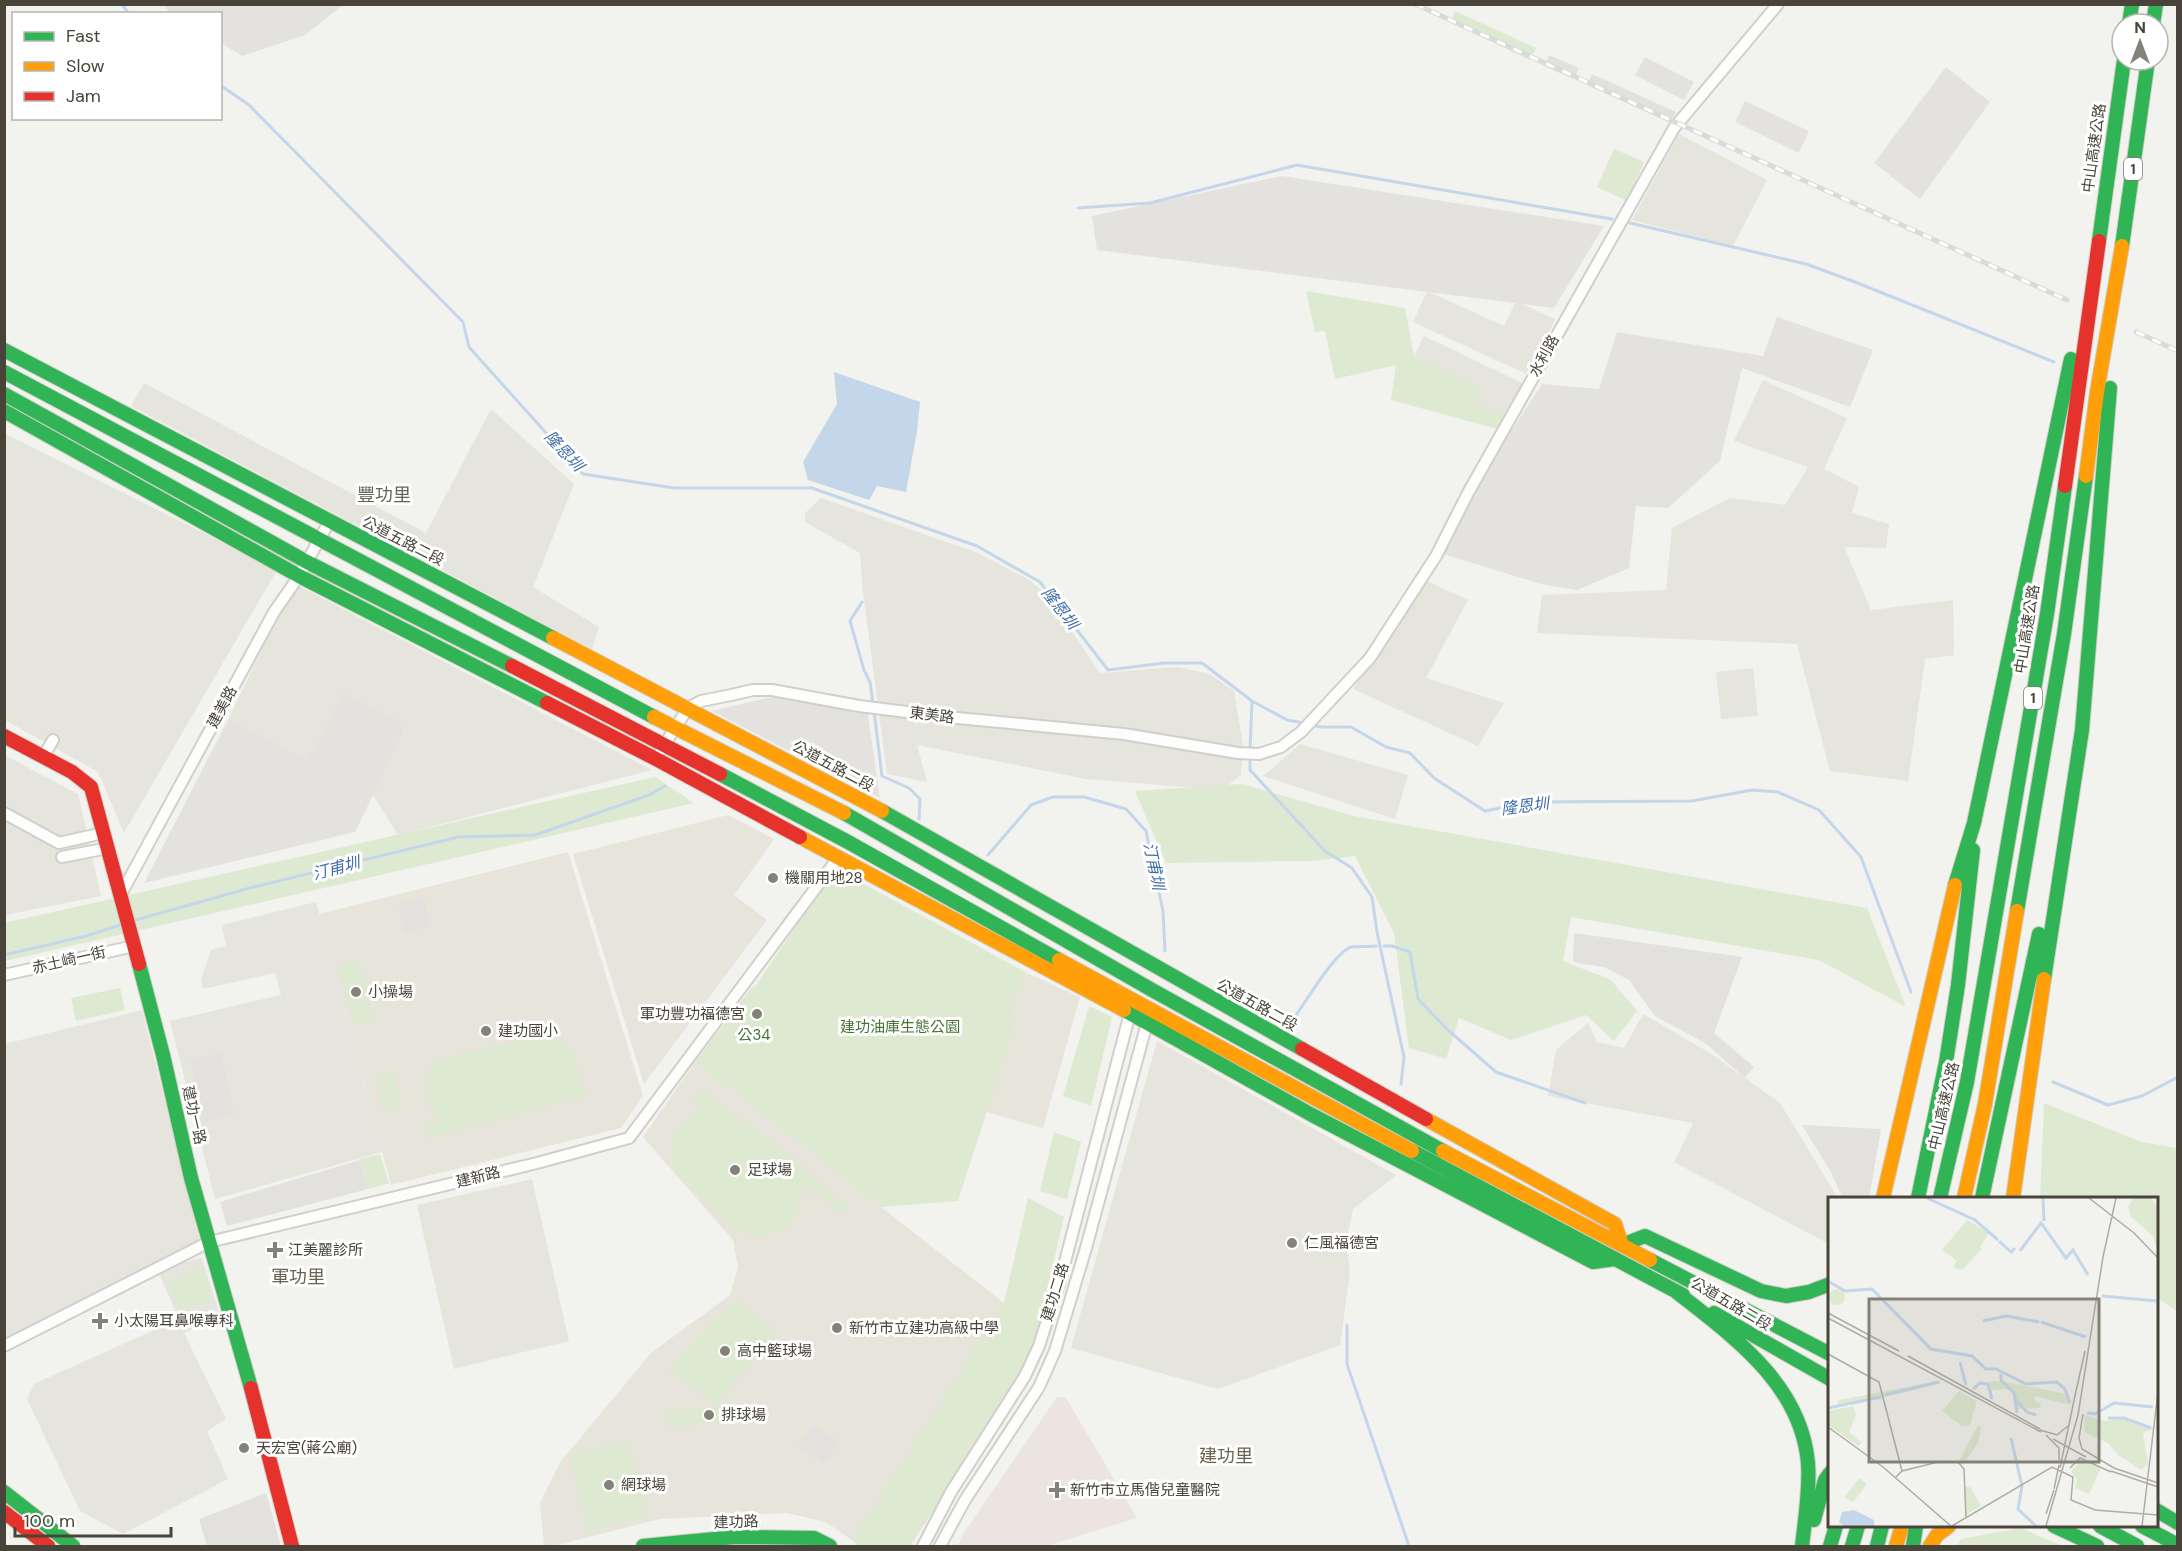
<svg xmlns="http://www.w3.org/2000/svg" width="2182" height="1551" viewBox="0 0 2182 1551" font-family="'DM Sans','Noto Sans TC',sans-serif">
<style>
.residential{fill:#e5e4dd}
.industrial{fill:#e4e2de}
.education{fill:#e7e5db}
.medical{fill:#ece4e0}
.green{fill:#ddead1}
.parking{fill:#e2e1de}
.water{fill:#c4d7ea}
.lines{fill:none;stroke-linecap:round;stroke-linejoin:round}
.stream{stroke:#c4d7ea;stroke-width:3}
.street-casing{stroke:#d0cfcb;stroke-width:14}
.fast-casing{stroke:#d0cfc6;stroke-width:16}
.slow-casing{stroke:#d0cfc6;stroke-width:16}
.jam-casing{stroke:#d0cfc6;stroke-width:16}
.street{stroke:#fdfdfc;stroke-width:10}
.fast{stroke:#30b455;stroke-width:14}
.slow{stroke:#ff9f0a;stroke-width:14}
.jam{stroke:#e5322d;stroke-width:14}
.rail-casing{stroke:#dadada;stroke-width:5}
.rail{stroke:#fff;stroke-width:3;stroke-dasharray:9;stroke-linecap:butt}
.poi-dot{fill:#848179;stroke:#fff;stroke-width:2}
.labels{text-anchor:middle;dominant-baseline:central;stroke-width:6;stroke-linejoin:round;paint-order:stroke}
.shield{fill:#fff;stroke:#7f7c75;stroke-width:1.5}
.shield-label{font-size:14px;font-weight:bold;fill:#48443a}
.street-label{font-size:15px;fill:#48443a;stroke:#fff}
.poi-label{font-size:15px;fill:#48443a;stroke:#fff;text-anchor:start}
.park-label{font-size:15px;fill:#447434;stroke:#fff}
.water-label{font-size:16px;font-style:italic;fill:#3f6ea8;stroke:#fff}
.quarter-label{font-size:18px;fill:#696353;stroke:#fff}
.inset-river{fill:none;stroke:#c4d7ea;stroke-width:3}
.inset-road{fill:none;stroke:#aeaca6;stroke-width:1.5}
.view{fill:#848179;fill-opacity:0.15;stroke:#848179;stroke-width:3}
.inset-edge{fill:none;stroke:#48443a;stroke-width:3}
</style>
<rect width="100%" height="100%" fill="#f2f2ee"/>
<path class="residential" d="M1679,134L1767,180L1733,246L1632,220Z
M1427,291L1504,326L1516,301L1555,319L1529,375L1413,322Z
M1424,336L1524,384L1507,418L1473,402L1481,388L1414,356Z
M1763,380L1847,418L1824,469L1859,487L1852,513L1889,524L1886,548L1844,547L1871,610L1953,600L1954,655L1925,659L1908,781L1830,771L1797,644L1537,633L1542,595L1666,590L1672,528L1730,498L1785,505L1808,467L1734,441Z
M144,383L426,533L491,409L574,484L533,587L599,627L592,649L131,406Z
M4,433L277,570L124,833L98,772L5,720Z
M821,498L978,553L1029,580L1047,595L1100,673L1178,667L1210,674L1234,691L1243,745L1241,775L1222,790L1086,779L917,745L927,782L887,774L863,592L860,553L805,522V513Z
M1427,581L1468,600L1426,678L1504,703L1478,746L1353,689Z
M299,586L652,770L398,835L373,795L407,727L308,760L229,718L278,614Z
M1753,668L1758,716L1721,719L1716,672Z
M1300,744L1408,775L1395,819L1263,776Z
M4,755L78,794L101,896L5,915Z
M316,902L382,1152L215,1199L170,1021L281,995L275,973L203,989L201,980L211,950L226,946L222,925Z
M142,1010L200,1241L4,1340V1044Z
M1643,1014L1710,1053L1780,1103L1838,1198H1830L1829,1244L1674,1162L1693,1123L1548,1096L1556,1050L1588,1023L1597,1042L1624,1048Z
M1157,1041L1396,1175L1353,1209L1346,1244L1350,1272L1340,1345L1218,1389L1071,1348Z
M532,1179L569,1341L454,1369L417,1205Z
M202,1258L221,1318L184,1333L226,1419L207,1431L228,1479L123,1534L80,1511L27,1399L34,1384L179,1319L157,1269Z"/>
<path class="industrial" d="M163,5H343L305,35L242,56L221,43L220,14L171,13Z
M1645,57L1694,82L1684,100L1635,75Z
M1946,67L1990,102L1920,199L1874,163Z
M1745,101L1809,131L1799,153L1735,122Z
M1282,176L1604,226L1554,308L1097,250L1092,216Z
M1777,317L1873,350L1850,407L1742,368L1720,461L1668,508L1636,506L1629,568L1577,590L1541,584L1443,554L1495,456L1542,384L1599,389L1617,332L1763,356Z
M343,694L407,726L355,832L144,883L229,718L308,760Z
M772,697H790L867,709L880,798L712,711Z"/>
<path class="education" d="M728,815L774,839L734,895L767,920L644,1084L573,854Z
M568,852L643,1096L621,1128L391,1185L319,914Z
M1027,973L1080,997L1043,1128L986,1112L1015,1024L1014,1002Z
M695,1062L1004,1303L894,1484L853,1541L826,1522L787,1513L660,1519L553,1546H544L540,1503L561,1461L651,1353L730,1295L738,1267L733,1240L643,1137Z"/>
<path class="medical" d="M1057,1397L1066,1398L1137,1518L1046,1546H958L963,1534Z"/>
<path class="green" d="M1455,11L1536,48L1530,60L1450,22Z
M1614,149L1644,162L1627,201L1597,187Z
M1306,291L1405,308L1414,356L1481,387L1474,402L1507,418L1501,430L1391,400L1396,365L1335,379L1325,331L1315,332Z
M655,777L694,803L5,961L4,923Z
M1242,784L1354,816L1867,908L1906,1007L1819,960L1571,917L1563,961L1611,980L1637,1011L1614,1041L1586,1015L1511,1040L1459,1018L1446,1059L1409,1048L1394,933L1355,856L1313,861L1166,863L1135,791Z
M853,878L1027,973L1014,1002L1015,1024L958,1201L881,1207L695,1062L752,987L754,988L822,888Z
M358,959L375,1019L354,1025L336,966Z
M120,988L125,1010L76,1021L71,998Z
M1089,1006L1112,1017L1091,1106L1063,1096Z
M542,1035C573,1044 581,1054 577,1087L584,1086L586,1096L428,1138L423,1126L443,1121C440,1118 435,1116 432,1112C420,1098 424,1075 434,1061Z
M393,1072L401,1106L383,1111L375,1076Z
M702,1090L793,1158L848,1207L842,1214L803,1185L800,1205L791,1220L782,1230L757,1237L737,1230L677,1174C665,1147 676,1120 704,1109L693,1100Z
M2044,1103L2142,1142L2177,1148V1311L2157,1298L2156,1198H2040Z
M1054,1132L1081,1142L1067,1199L1040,1191Z
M380,1154L389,1183L368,1189L360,1159Z
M1028,1198L1064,1217L1029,1368L910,1546H858L853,1541L1004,1303Z
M202,1266L212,1300L182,1311L167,1283Z
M736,1300L778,1333L716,1405L669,1369Z
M751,1404L753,1419L668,1427L666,1411Z
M629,1440L648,1515L588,1530L569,1455Z
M2020,1528L2063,1546H1957L1961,1539Z"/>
<path class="parking" d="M1549,55L1579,68L1574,79L1544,66Z
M1592,74L1676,112L1671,123L1587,85Z
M424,897L431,926L405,933L398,904Z
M1574,933L1742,957L1714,1033L1754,1067L1745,1078L1705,1043L1655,1016L1629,980L1604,967L1573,962Z
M221,1053L234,1115L205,1121L191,1059Z
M1802,1125L1881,1129L1869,1198H1843L1829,1169Z
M360,1160L368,1189L227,1226L220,1202Z
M814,1425L839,1443L824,1464L798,1445Z
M266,1493L281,1546H207L199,1519Z"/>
<path class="water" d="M834,372L920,402L917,431L906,492L877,486L869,500L808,480L803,462L837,404Z"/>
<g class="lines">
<path class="stream" d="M122,4L129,14
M220,85L249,105L463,322L469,347L583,474L674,488H812L977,546L1040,582L1108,670L1164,663H1202L1252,701L1287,720L1304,723
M1078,208L1150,203L1297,165L1612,219
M1630,223L1806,264L1855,282L2054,362
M862,602L850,621L864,670L870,682L873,704
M874,711L882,776L909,788L920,799L919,819
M1311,725L1321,727H1351L1386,747L1410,753L1434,778L1485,811L1531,802L1692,801L1752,790L1778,792L1819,810L1861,857L1911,992
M1250,750L1252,701
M1250,756V770L1325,851L1352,868L1372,897L1377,932L1404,1057L1401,1084
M988,855L1031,805L1053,797H1084L1126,809L1146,831L1163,911L1165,951
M132,921L250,888L458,837L535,835L649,795L665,786
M1384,946H1392L1410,952L1418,999L1448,1030L1496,1072L1585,1103
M4,955L86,936L123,924
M1294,1018C1305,1003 1335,952 1351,947C1359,946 1368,947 1376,946
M2053,1082L2108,1105L2142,1096L2178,1077
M1347,1325V1364L1409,1546"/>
<g class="street-casing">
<path id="street" d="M661,750L688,708L701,701L731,695L753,690H772L859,706L947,717L1124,734L1238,753L1259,754L1281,747L1301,732L1370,658L1436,556L1468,493L1674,128L1778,4
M43,757L53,740
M4,813L59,843L103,833
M62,857L108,848
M120,896L274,612L299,576L329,522
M4,975L134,946
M4,1346L209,1242L537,1163L629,1138L838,858
M923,1546L951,1492L1025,1376L1039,1346L1061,1277L1130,1013
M940,1546L965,1500L1039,1387L1055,1351L1086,1248L1147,1023"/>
</g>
<g class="fast-casing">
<path id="fast" d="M2129,24L2132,4
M2153,24L2156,4
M2099,241L2124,60
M2122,246L2148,60
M4,350L553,638
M4,372L654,717
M4,394L307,562L512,666
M4,411L299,576L547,703
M720,774L848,842L1059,960
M882,811L1302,1049
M844,813L1152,990L1443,1151
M1955,885L1974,823L2071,359
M2017,911L2064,634L2086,476
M139,964L163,1055L191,1178L251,1388
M2044,979L2082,730L2110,388
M1124,1010L1312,1115L1593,1262L1615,1259
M1412,1151L1683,1295
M1918,1198L1946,1062L1958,985L1973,850
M1940,1198L1967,1082L2047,614L2065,486
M1982,1198L2039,934
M1622,1245L1645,1236L1761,1291L1786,1296L1809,1292L1830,1284
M1650,1260L1830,1354
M1674,1290C1732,1336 1801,1383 1808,1463C1810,1490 1805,1519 1802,1546
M1714,1313L1830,1379
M4,1492L73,1546
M2156,1510L2178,1523
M1814,1520L1825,1480L1830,1473
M2054,1526L2097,1546
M2100,1526L2137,1546
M2142,1526L2178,1545
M643,1546L735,1537L814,1538L830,1546
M1830,1546L1836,1526
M1852,1546L1858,1526
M1877,1546L1882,1526
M1913,1546L1916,1526"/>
</g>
<g class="slow-casing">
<path id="slow" d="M2086,476L2097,392L2122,246
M553,638L882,811
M654,717L844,813
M800,837L1124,1010
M1059,960L1412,1151
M1426,1119L1615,1224L1622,1245
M1443,1151L1650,1260
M1883,1198L1955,885
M1964,1198L1985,1104L2017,911
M2013,1198L2044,979
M1896,1546L1902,1526
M1930,1546L1937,1535L1949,1526"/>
</g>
<g class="jam-casing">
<path id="jam" d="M2065,486L2099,241
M512,666L720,774
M547,703L656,759L800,837
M4,736L72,772L91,787L139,964
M1302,1049L1426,1119
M251,1388L292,1546
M4,1512L48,1546"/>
</g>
<use href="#street" class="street"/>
<use href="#fast" class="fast"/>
<use href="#slow" class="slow"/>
<use href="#jam" class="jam"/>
<g class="rail-casing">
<path id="rail" d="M1415,4L2067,300
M2136,332L2178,351"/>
</g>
<use href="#rail" class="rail"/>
</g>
<g class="poi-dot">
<circle cx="773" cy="878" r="6"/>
<circle cx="356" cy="992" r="6"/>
<circle cx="757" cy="1014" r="6"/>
<circle cx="486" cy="1031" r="6"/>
<circle cx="735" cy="1170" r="6"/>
<circle cx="1292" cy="1243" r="6"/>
<path d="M272 1241h6v6h6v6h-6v6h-6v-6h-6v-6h6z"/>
<path d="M97 1312h6v6h6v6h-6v6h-6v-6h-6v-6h6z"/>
<circle cx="837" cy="1328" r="6"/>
<circle cx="725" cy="1351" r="6"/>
<circle cx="709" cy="1415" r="6"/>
<circle cx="244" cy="1448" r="6"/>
<circle cx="609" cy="1485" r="6"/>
<path d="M1054 1481h6v6h6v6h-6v6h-6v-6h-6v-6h6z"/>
</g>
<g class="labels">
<g class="shield">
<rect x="2124" y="158" width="18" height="22" rx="4.5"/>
<rect x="2024" y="687" width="18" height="22" rx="4.5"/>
</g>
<g class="shield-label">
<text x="2133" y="169">1</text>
<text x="2033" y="698">1</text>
</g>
<g class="street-label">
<text transform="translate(2094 148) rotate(-82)">中山高速公路</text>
<text transform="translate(1544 356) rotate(-61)">水利路</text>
<text transform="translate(403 541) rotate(27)">公道五路二段</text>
<text transform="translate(2027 629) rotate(-81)">中山高速公路</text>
<text transform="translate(222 707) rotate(-62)">建美路</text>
<text transform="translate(932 715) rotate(7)">東美路</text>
<text transform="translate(833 766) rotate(28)">公道五路二段</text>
<text transform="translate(69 960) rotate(-13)">赤土崎一街</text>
<text transform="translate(1257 1005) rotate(29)">公道五路二段</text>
<text transform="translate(1944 1106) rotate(-77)">中山高速公路</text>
<text transform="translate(194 1115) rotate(77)">建功一路</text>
<text transform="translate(478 1177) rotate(-14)">建新路</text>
<text transform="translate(1055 1292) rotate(-73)">建功二路</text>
<text transform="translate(1731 1304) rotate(30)">公道五路二段</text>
<text transform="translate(736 1522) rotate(-2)">建功路</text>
</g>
<g class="poi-label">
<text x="785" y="878">機關用地28</text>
<text x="368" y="992">小操場</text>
<text x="745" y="1014" text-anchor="end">軍功豐功福德宮</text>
<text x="498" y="1031">建功國小</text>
<text x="747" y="1170">足球場</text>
<text x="1304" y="1243">仁風福德宮</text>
<text x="288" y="1250">江美麗診所</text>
<text x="114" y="1321">小太陽耳鼻喉專科</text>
<text x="849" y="1328">新竹市立建功高級中學</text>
<text x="737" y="1351">高中籃球場</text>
<text x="721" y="1415">排球場</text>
<text x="256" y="1448">天宏宮(蔣公廟)</text>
<text x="621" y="1485">網球場</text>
<text x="1070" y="1490">新竹市立馬偕兒童醫院</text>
</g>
<g class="park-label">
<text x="900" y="1027">建功油庫生態公園</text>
<text x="754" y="1035">公34</text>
</g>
<g class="water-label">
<text transform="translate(564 451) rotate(47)">隆恩圳</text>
<text transform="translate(1060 608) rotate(52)">隆恩圳</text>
<text transform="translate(1525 806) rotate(-7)">隆恩圳</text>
<text transform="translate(1154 866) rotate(78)">汀甫圳</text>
<text transform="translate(336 868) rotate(-15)">汀甫圳</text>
</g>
<g class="quarter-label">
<text x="384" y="495">豐功里</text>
<text x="298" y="1277">軍功里</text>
<text x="1226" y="1456">建功里</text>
</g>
</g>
<g transform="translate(1828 1197)">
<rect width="330" height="330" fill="#f2f2ee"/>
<path d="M305,1H323L330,11V56L325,39L303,20L300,10ZM139,23L161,36L152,50L154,52L134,73L125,70L129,64L114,53ZM1 100a8 8 0 1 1 16 0a8 8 0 1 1-16 0ZM110,184L114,186L7,211L11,203ZM172,184L238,197L242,208L207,199L206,203L214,208L211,211L190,212L184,192L164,193L161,185ZM131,194L149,204L142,228L134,229L114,214ZM25,209L28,218L21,235L34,246L30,249L0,228V214ZM257,218L276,224L296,221L314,230H330L315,236L320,266L313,273L290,258L280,246L256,235ZM150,228L153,230L150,246L135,268L131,264ZM254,263L273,271L261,297L247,291L249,283L243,274ZM31,281L39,287L25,305L16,301ZM136,290H142L153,309L138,318Z" fill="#ddead1"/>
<path d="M26,313L46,323V329H16L11,325L14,315Z" fill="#c4d7ea"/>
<path class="inset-river" d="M99,1L147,23L170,43M215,1L216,24M171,44L183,55L187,51M192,54L213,26L238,61L245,53L260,78M0,84L17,94L44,92L103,152L144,159L158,172H168L198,187L229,185L237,192L242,206M274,99L330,104M155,124L178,119L211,125M213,125L258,140M132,165L138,188M173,177V183L186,196L189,216M145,192L152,186L160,187L164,202M57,198L111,185M187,202L199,215L208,218M0,211L53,200M259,216L267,217L286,206L325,210M280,221H296L323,231M183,241L194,289L190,312L208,329"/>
<path class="inset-road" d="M261,1L306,36L330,61M0,116L71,154M0,121L213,235M0,157L51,185L74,274M80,159L212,232M249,190L257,154M255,217L251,241L254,252L286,271M0,230L55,270L123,329M212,233L229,238L240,229M218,238L231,251V263M225,242L258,260M232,271L249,189M242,271L252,261L283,275M286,271L330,286M283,274L330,290M67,281L74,274L110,265H130L136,272L138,321M226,292L231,268M218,317L226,293M124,329L224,270L245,280L243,303L267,313L330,318M218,329L250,218L275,60L288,1M314,329L330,195"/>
<path class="view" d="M41,102H271V265H41Z"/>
<rect width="330" height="330" class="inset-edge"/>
</g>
<rect width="2182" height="1551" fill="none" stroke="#48443a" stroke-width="12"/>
<rect x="12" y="12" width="210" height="108" fill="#ffffff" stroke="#b6b4b0" stroke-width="1.5"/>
<rect x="24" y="32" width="30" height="9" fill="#30b455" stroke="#b6b4b0" stroke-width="1.5"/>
<text x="66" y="42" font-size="18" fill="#48443a">Fast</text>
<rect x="24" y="62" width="30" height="9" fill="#ff9f0a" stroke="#b6b4b0" stroke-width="1.5"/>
<text x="66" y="72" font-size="18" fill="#48443a">Slow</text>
<rect x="24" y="92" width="30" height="9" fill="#e5322d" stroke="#b6b4b0" stroke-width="1.5"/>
<text x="66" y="102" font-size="18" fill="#48443a">Jam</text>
<g transform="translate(2140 42)"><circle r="28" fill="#ffffff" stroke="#b6b4b0" stroke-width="1.5"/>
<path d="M0-4.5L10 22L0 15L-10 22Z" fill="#848179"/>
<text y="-9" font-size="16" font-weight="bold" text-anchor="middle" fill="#48443a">N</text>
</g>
<path d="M15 1527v9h156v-9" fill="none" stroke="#48443a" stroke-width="3"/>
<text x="24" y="1527" font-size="18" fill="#48443a" stroke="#ffffff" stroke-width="4.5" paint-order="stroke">100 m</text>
</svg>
